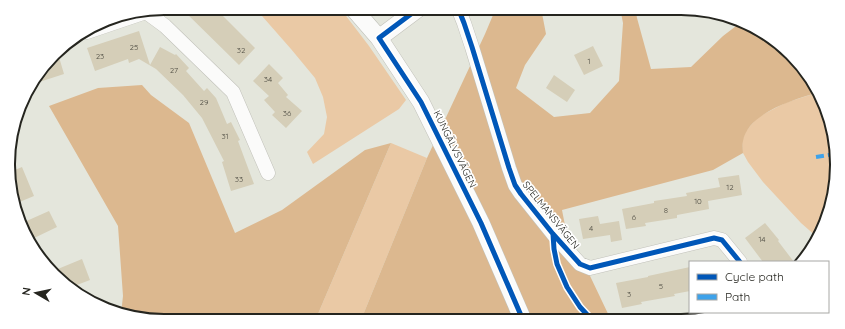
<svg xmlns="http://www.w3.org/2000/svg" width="845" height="329" viewBox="0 0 845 329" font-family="Quicksand,sans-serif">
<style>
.green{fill:#eac9a5}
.forest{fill:#dcb88f}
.building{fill:#d5ceb8}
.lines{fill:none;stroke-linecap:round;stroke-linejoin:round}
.minor-casing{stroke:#c1c1ba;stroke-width:15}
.tertiary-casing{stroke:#c1c1ba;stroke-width:18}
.minor{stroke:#fbfbfa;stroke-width:14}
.tertiary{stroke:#fbfbfa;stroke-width:17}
.quiet{stroke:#3ea2ea;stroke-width:4;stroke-dasharray:8 4;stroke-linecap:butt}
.cycleway-casing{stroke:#fff;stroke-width:8}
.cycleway{stroke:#0057b8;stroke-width:5}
.labels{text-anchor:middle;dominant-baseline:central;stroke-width:3.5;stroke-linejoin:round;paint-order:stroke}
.number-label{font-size:8px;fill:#514f45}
.street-label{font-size:10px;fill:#25251f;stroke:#fff}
.rim{fill:none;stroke:#25251f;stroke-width:2}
</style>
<rect width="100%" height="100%" fill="#e4e6dc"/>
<path class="green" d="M255,8H340L369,46L406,100L399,109L313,164L307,152L324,134L327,117L323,97L315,78L291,49Z
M816,86L836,144L832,205L817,237L801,223L763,182L748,162L743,153L742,141L746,131L758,117L785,103L816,93Z
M391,143L427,158L361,320L315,321Z"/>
<path class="forest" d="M496,8H541L546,34L525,65L516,88L554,117L590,113L619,81L623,23L620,8H635L637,18L651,69L691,67L723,36L740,23L776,40L816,86L828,122L816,93C793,100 748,113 743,141C742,145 743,149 743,153L713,170L562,210L568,241L581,257L611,320H361L427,158L485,34Z
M142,85L151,95L189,123L235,233L282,210L365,150L391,143L315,321H165L124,316L121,314L123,296L118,226L49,106L98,88Z"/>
<path class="building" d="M181,8H215L255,48L239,65Z
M139,31L150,65L160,47L175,55L176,54L189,68L186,71L204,91L207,88L216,98L227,124L231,122L240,140L238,141L254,184L231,191L222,162L224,161L202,118L183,95L156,69L139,59L129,63L128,59L95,71L87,48Z
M593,46L603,66L584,75L574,55Z
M59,57L64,74L30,85L50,60Z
M269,64L283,78L278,83L288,95L286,97L302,111L286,128L272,115L275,112L264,100L269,96L253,81Z
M554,75L575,90L567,102L546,88Z
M22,167L34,196L17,203L11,187L10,172Z
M739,175L742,195L708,201L709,209L677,215V218L645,223L646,226L626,229L622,209L654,203V201L687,196L686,193L720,187L718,178Z
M49,211L57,227L30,240L22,223Z
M598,216L600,224L619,221L622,240L611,242L610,235L583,239L579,219Z
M765,223L779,240L778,241L794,262H763L745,238Z
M82,259L90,280L69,288L53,271Z
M690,267V291L674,294L675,296L641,302L642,304L622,308L616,283L648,277V276Z"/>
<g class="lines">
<g class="minor-casing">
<path id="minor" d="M458,8L464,23L472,47L509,168L515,185L521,194L553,234L580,264L590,268L714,238L722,240L740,262
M87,32L146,12L165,26L233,92L268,173"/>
</g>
<g class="tertiary-casing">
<path id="tertiary" d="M353,8L379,38L421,102L481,223L523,320
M379,38L419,8"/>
</g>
<use href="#minor" class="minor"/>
<use href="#tertiary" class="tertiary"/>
<path class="quiet" d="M395,8L403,20
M146,12L148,11
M816,157L835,154"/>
<g class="cycleway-casing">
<path id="cycleway" d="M419,8L379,38L421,102L481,223L523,320
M458,8L464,23L472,47L509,168L515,185L521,194L553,234L580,264L590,268L714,238L722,240L740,262
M553,234L554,249L557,264L567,287L580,307L592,320"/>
</g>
<use href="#cycleway" class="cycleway"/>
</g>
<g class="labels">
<g class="number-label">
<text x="134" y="47">25</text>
<text x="241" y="50">32</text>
<text x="100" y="56">23</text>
<text x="589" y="61">1</text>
<text x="174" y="70">27</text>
<text x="268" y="79">34</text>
<text x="204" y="102">29</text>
<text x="287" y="113">36</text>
<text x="225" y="136">31</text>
<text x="239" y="179">33</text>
<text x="730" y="187">12</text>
<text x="698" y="201">10</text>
<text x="666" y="210">8</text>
<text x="634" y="217">6</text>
<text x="591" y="228">4</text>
<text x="762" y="239">14</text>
<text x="661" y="286">5</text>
<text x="629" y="294">3</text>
</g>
<g class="street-label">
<text transform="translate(455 149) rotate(64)">KUNGÄLVSVÄGEN</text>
<text transform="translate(551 215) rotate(51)">SPELMANSVÄGEN</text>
</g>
</g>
<path d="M0 0H845V329H0ZM164 15H681A149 149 0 0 1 830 164V165A149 149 0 0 1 681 314H164A149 149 0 0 1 15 165V164A149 149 0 0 1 164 15Z" fill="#fff" fill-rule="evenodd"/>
<path class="rim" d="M164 15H681A149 149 0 0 1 830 164V165A149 149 0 0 1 681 314H164A149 149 0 0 1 15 165V164A149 149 0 0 1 164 15Z"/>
<rect x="689" y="261" width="140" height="52" fill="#ffffff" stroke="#a8a8a5"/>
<rect x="697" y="274" width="20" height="6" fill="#0057b8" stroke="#a8a8a5"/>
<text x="725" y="281" font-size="12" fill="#25251f">Cycle path</text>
<rect x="697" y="294" width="20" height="6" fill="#3ea2ea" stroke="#a8a8a5"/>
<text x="725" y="301" font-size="12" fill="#25251f">Path</text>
<g transform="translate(36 293) rotate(279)" stroke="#ffffff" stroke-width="3" paint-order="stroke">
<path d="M0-3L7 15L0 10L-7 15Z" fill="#25251f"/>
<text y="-6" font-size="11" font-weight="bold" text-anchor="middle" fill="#25251f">N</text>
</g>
</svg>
